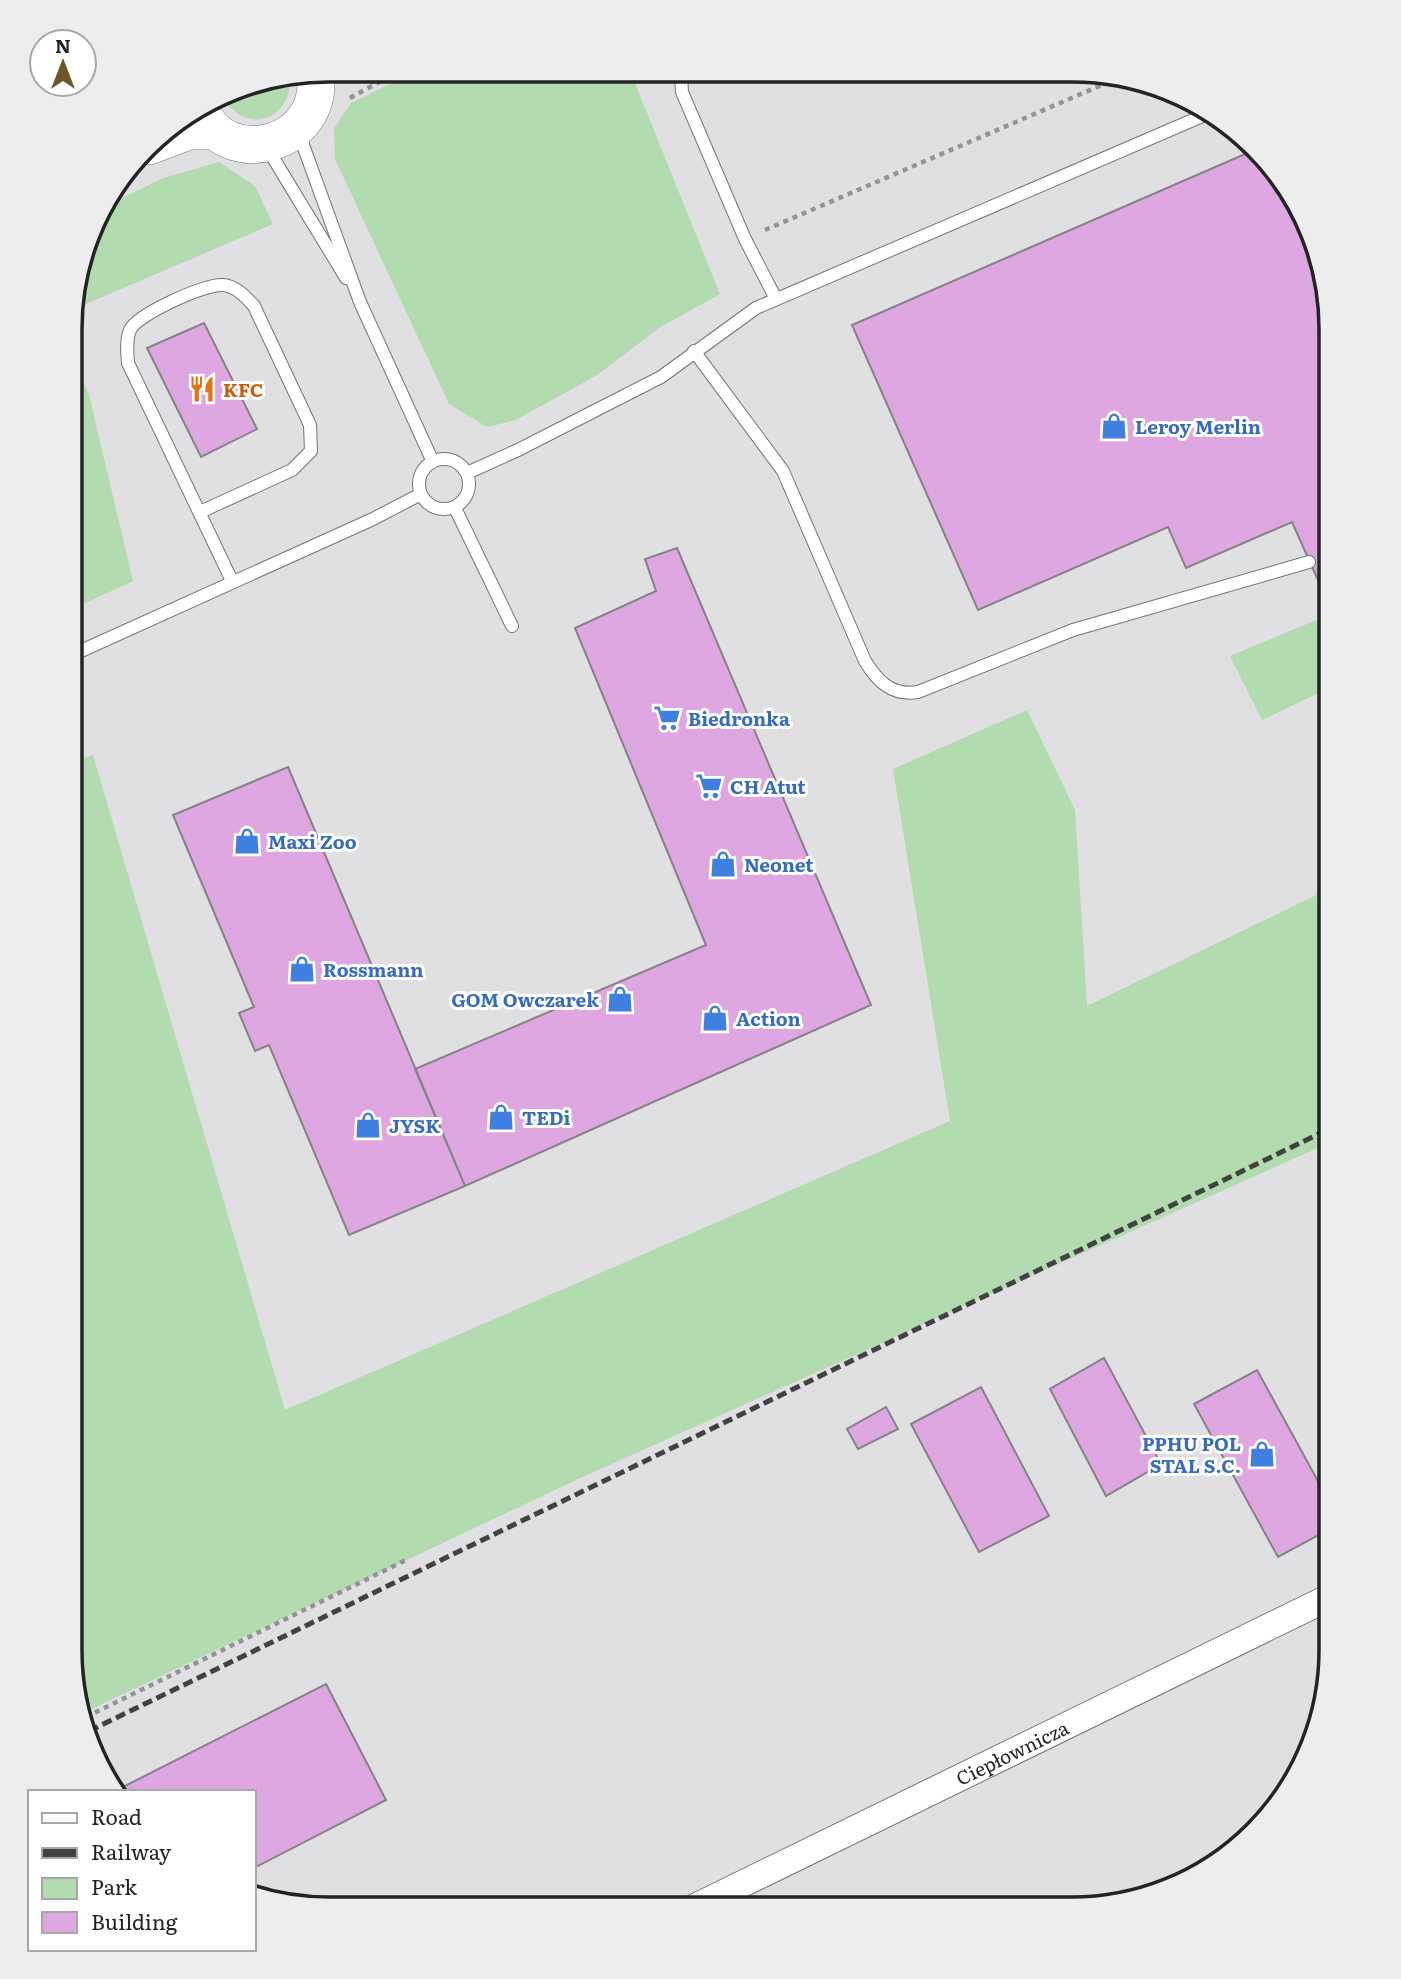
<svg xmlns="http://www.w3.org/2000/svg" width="1401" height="1979" viewBox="0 0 1401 1979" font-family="Literata,serif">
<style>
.green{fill:#b2dbaf}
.building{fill:#dea7e2;stroke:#858385;stroke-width:2}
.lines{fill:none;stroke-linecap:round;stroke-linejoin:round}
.lane-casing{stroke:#757477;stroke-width:14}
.street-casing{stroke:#757477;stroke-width:28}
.secondary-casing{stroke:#757477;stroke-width:38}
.path{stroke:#949396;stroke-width:4.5;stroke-dasharray:5 5;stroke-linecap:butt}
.lane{stroke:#fff;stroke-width:12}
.street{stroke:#fff;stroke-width:26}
.secondary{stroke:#fff;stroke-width:37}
.rail{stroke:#424243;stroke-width:5;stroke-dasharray:10 5;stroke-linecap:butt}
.labels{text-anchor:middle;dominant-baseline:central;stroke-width:6;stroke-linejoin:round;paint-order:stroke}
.food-label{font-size:19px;font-weight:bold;fill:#c56008;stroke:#fff;text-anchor:start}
.shop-label{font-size:19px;font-weight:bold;fill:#366cbe;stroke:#fff;text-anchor:start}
.street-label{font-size:19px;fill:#242425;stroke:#fff}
.rim{fill:none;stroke:#242425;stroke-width:3.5}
</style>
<rect width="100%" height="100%" fill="#e0dfe2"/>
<path class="green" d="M418,70L630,71L720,294L659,328L597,375L516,420L487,427L449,404L335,159L334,128L351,103Z
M290,77C292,121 245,136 223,97L246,84Z
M219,162L255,186L273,224L72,310V295L102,208L163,178Z
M72,353L89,395L133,581L72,609Z
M1331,614V687L1262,720L1230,656Z
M1027,710L1075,810L1087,1006L1331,888V1142L576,1480L85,1712L70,1650L71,762L93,755L285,1410L950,1121L893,769Z"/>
<path class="building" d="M1252,151L1304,215L1331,329V609L1292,522L1186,568L1168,527L978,610L852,325Z
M204,323L257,429L201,457L147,348Z
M677,548L871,1005L465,1186L415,1069L706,945L575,628L656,591L645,559Z
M288,767L465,1186L349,1235L269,1045L255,1051L239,1013L254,1007L173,815Z
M1104,1358L1161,1464L1106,1496L1050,1389Z
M1257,1370L1330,1503V1529L1278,1557L1194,1404Z
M981,1387L1049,1516L979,1552L911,1424Z
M886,1407L898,1429L858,1449L847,1429Z
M326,1684L386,1800L254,1868V1792L115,1791Z"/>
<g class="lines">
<g class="lane-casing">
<path id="lane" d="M683,71L681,75L682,92L745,239L776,299
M302,129L303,145L360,302L433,462
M263,149L272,156L346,278
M694,351L783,471L865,661C878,682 892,696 918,692L1073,630L1309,562
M419 484a25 25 0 1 1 50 0a25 25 0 1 1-50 0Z
M467,473L518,450L661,377L756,308L1207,114
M455,508L512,626
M200,512L292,470L311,451L310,425L254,306C246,297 236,286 223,285C206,283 136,315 130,330C126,340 127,352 128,363L232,581
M72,655L373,519L421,494"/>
</g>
<g class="street-casing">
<g id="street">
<path id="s1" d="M693,1908L1330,1597"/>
</g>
</g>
<g class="secondary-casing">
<path id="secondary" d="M201,110C226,172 327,145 315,72
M149,146L189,131H216"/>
</g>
<path class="path" d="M367,70L373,84
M350,98L401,70
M765,230L1118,78
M86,1717L406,1560"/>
<use href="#lane" class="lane"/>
<use href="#street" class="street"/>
<use href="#secondary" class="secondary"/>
<path class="rail" d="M89,1731L1331,1128"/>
</g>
<defs>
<g id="restaurant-bare" transform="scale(2.1)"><path d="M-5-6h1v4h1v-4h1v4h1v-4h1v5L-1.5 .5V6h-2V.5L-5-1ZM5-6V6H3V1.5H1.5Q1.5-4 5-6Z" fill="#e8710a" stroke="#fff" stroke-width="2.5" paint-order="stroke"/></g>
<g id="shop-bare" transform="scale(2.1)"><path d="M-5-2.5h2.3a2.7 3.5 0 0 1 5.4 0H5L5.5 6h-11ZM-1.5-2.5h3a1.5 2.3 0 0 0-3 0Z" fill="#3f7fe0" stroke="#fff" stroke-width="2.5" paint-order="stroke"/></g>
<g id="supermarket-bare" transform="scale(2.1)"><path d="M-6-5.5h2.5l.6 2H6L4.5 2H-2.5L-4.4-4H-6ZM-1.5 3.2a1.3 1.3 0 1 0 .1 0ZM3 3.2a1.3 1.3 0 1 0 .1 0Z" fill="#3f7fe0" stroke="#fff" stroke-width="2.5" paint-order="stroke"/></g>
</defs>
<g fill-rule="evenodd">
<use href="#restaurant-bare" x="202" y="389"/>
<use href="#shop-bare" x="1114" y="426"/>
<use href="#supermarket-bare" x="667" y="718"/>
<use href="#supermarket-bare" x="709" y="786"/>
<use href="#shop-bare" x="247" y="841"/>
<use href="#shop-bare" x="723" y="864"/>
<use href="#shop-bare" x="302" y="969"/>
<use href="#shop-bare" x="620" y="999"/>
<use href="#shop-bare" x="715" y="1018"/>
<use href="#shop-bare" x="501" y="1117"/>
<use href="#shop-bare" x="368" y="1125"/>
<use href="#shop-bare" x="1262" y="1454"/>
</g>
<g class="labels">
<g class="food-label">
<text x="223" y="389">KFC</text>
</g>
<g class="shop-label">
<text x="1135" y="426">Leroy Merlin</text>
<text x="688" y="718">Biedronka</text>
<text x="730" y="786">CH Atut</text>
<text x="268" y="841">Maxi Zoo</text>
<text x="744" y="864">Neonet</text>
<text x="323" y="969">Rossmann</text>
<text x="599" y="999" text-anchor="end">GOM Owczarek</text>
<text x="736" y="1018">Action</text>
<text x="522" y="1117">TEDi</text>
<text x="389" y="1125">JYSK</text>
<text x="1241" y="1443" text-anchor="end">PPHU POL<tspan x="1241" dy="22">STAL S.C.</tspan></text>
</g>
<g class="street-label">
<text stroke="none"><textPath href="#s1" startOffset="355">Ciepłownicza</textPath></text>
</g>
</g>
<path d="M0 0H1401V1979H0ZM329 82H1072A247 247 0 0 1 1319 329V1650A247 247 0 0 1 1072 1897H329A247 247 0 0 1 82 1650V329A247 247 0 0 1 329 82Z" fill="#ededee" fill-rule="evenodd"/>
<path class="rim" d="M329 82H1072A247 247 0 0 1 1319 329V1650A247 247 0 0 1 1072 1897H329A247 247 0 0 1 82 1650V329A247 247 0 0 1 329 82Z"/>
<rect x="28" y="1790" width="228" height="161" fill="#ffffff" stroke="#a7a7a8" stroke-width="2"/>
<rect x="42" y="1813" width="35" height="10" fill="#ffffff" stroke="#a7a7a8" stroke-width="2"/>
<text x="91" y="1825" font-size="21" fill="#242425">Road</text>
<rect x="42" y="1848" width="35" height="10" fill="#424243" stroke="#a7a7a8" stroke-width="2"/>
<text x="91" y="1860" font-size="21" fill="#242425">Railway</text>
<rect x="42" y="1878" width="35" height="21" fill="#b2dbaf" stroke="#a7a7a8" stroke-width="2"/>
<text x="91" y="1895" font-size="21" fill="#242425">Park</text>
<rect x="42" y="1912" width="35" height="21" fill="#dea7e2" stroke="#a7a7a8" stroke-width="2"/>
<text x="91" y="1930" font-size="21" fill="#242425">Building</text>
<g transform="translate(63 63)"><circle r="33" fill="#ffffff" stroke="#a7a7a8" stroke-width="2"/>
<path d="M0-5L12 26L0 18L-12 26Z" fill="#6f5527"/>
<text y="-10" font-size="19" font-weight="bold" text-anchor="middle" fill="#242425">N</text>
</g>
</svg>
